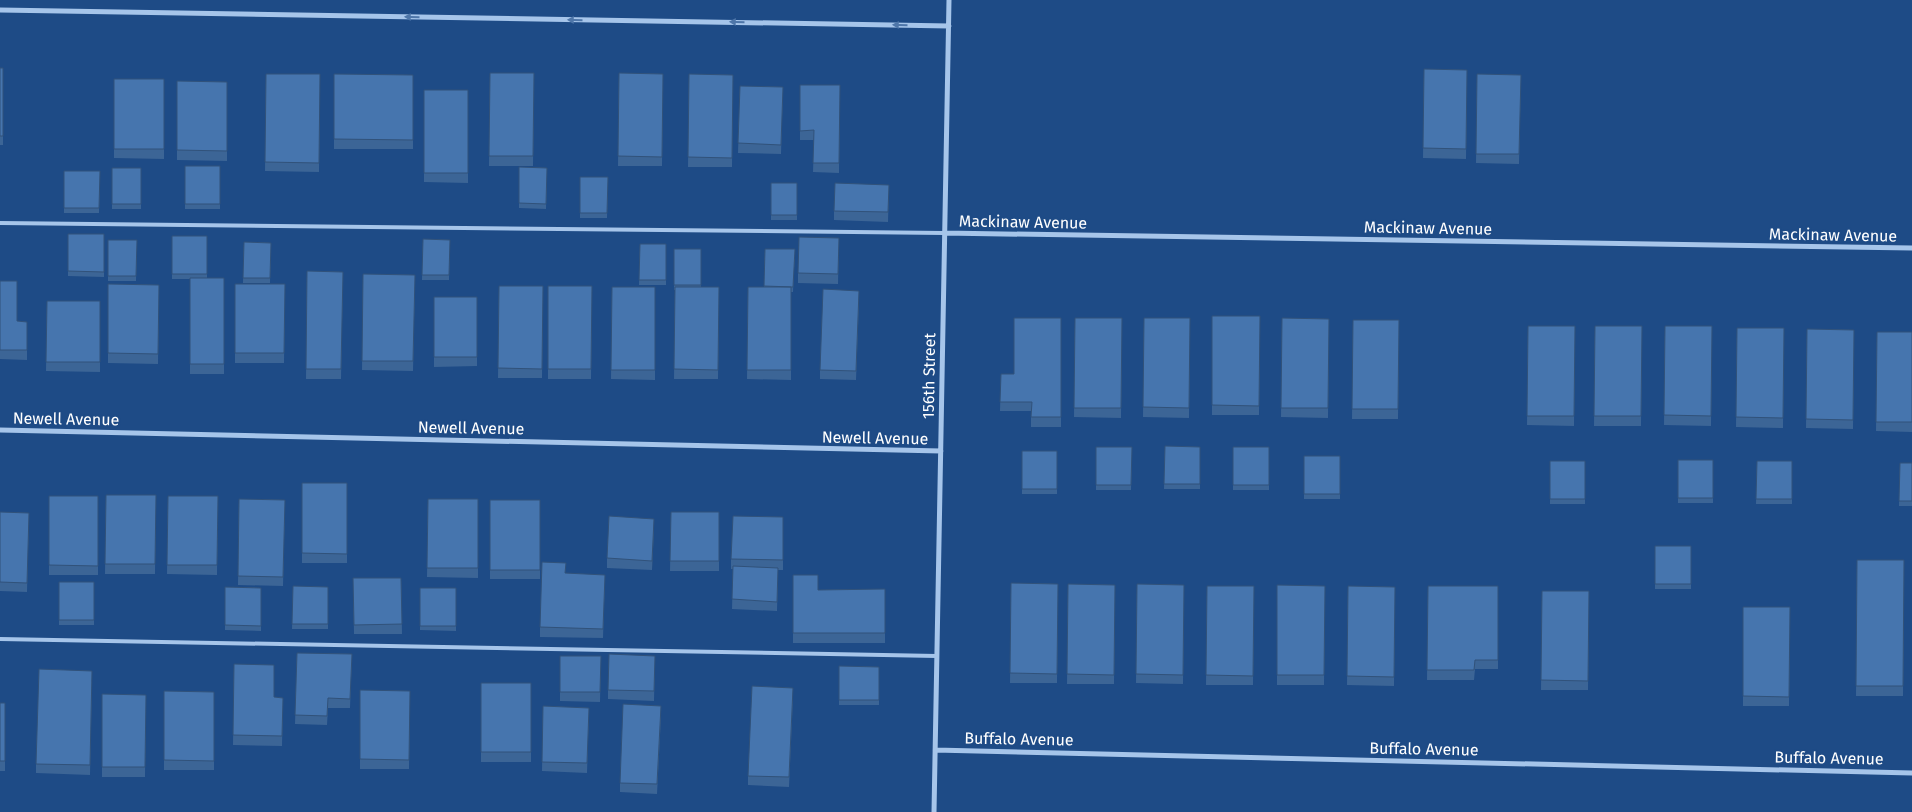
<svg xmlns="http://www.w3.org/2000/svg" width="1912" height="812" viewBox="0 0 1912 812" font-family="'Fira Sans',sans-serif">
<style>
.lines{fill:none;stroke-linecap:round;stroke-linejoin:round}
.service{stroke:#a6c5ea;stroke-width:4}
.minor{stroke:#a6c5ea;stroke-width:5}
.wall{fill:#3c6596}
.shaded-wall{fill:#31527a}
.building{fill:#4675ae;stroke:#31527a}
.oneway{fill:#4e76a9}
.labels{text-anchor:middle;dominant-baseline:central;stroke-width:4;stroke-linejoin:round;paint-order:stroke}
.street-label{font-size:16px;fill:#fff;stroke:#1e4b86}
</style>
<rect width="100%" height="100%" fill="#1e4b86"/>
<g class="lines">
<path class="service" d="M0,223L944,233
M0,639L937,656"/>
<path class="minor" d="M0,10L949,26
M944,233L1912,248
M0,430L941,451
M935,750L1912,773
M934,812L949,0"/>
</g>
<path class="wall" d="M0,68H3V145H0Z
M1424,69L1467,70L1466,159L1423,158Z
M490,73H534L533,166H489Z
M619,73L663,74L662,166H618Z
M266,74H320L319,172L265,171Z
M334,74L413,75V149H334Z
M689,74L733,75L732,167H688Z
M1477,74L1521,75L1519,164L1476,163Z
M114,79H164V159L114,158Z
M177,81L227,82V161L177,160Z
M800,85H840L839,173L813,172L814,140H800Z
M740,86L783,87L781,154L738,153Z
M424,90H468V183L424,182Z
M185,166H220V209H185Z
M519,167L547,168L546,209L519,208Z
M112,168H141V209H112Z
M64,171H100L99,213H64Z
M580,177H608L607,218H580Z
M771,183H797V220H771Z
M889,185L888,222L834,220V211Z
M68,234H104V277L68,276Z
M172,236H207V278H224V374H190V279H172Z
M839,238L838,284L798,283V273Z
M423,239L450,240L449,280H422Z
M108,240H137L136,281H108Z
M244,242L271,243L270,283H243Z
M640,244H666V285H639Z
M674,249H701V287H719L718,379H674L675,290H674Z
M765,249H795L793,292H791V380L747,379L748,287H764Z
M307,271L343,272L341,379H306Z
M363,274L415,275L413,371L362,370Z
M0,281L17,321L27,322V360L0,359Z
M108,284L159,285L158,364L108,363Z
M235,284H285L284,363H235Z
M499,286H543L542,378H498Z
M548,286H592L591,379H548Z
M612,287H655V380L611,379Z
M434,297H477V366L434,367Z
M859,300L856,380L820,379V370Z
M47,301H100V372L46,371Z
M1212,316H1260L1259,415H1212Z
M1061,318V427H1031V411H1000L1001,374H1014Z
M1075,318H1122L1121,418L1074,417Z
M1144,318H1190L1189,418L1143,417Z
M1282,318L1329,319L1328,418L1281,417Z
M1353,320H1399L1398,419H1352Z
M1528,326H1575L1574,426L1527,425Z
M1595,326H1642L1641,426H1594Z
M1665,326H1712L1711,426L1664,425Z
M1737,328H1784L1783,428L1736,427Z
M1807,329L1854,330L1853,429L1806,428Z
M1877,332H1912V432L1876,431Z
M1165,446L1200,447V489H1164Z
M1096,447H1132L1131,490H1096Z
M1233,447H1269V490H1233Z
M1022,451H1057V494H1022Z
M1304,456H1340V499H1304Z
M1678,460H1713V503H1678Z
M1550,461H1585V504H1550Z
M1757,461H1792V504H1756Z
M1900,463H1912V506H1899Z
M302,483H347V563H302Z
M106,495H156L155,574H105Z
M49,496H98V575H49Z
M168,496H218L217,575L167,574Z
M239,499L285,500L283,586L238,585Z
M428,499H478V578L427,577Z
M490,500H540V579H490Z
M0,512L29,513L27,592L0,591Z
M671,512H719V571H670Z
M783,517V570H778L777,611L732,609L733,569H731V559Z
M654,529L652,570L607,568V558Z
M1655,546H1691V589H1655Z
M1857,560H1904L1903,696H1856Z
M566,574L605,575L603,638L540,637V627Z
M793,575L818,590L885,589V643H793Z
M353,578H401L402,634H354Z
M59,582H94V625H59Z
M1011,583L1058,584L1057,683H1010Z
M1068,584L1115,585L1114,684H1067Z
M1137,584L1184,585L1183,684L1136,683Z
M1277,585L1325,586L1324,685H1277Z
M293,586L328,587V629H292Z
M1207,586H1254L1253,685H1206Z
M1348,586L1395,587L1394,686L1347,685Z
M1428,586H1498V669H1475L1474,680H1427Z
M225,587L261,588V631L225,630Z
M420,588H456V631L420,630Z
M1542,591H1589L1588,690H1541Z
M1743,607H1790L1789,706H1743Z
M297,653L352,654L350,708H328L327,725L295,724Z
M560,656H601L600,702L560,701Z
M655,656L654,701L608,699V690Z
M234,664L274,697L283,698L282,746L233,745Z
M839,666L879,667V705H839Z
M92,681L90,775L36,773V764Z
M481,683H531V762H481Z
M360,690L410,691L409,769H360Z
M164,691L214,692V770H164Z
M102,694L146,695L145,777H102Z
M793,697L789,787L748,785V776Z
M0,703H5V771H0Z
M543,706L589,708L587,773L542,771Z
M661,716L657,794L620,792V783Z"/>
<path class="shaded-wall" d="M654,519V529L652,570V561Z"/>
<path class="building" d="M0,68H3V136H0Z
M1424,69L1467,70L1466,149L1423,148Z
M490,73H534L533,156H489Z
M619,73L663,74L662,157L618,156Z
M266,74H320L319,163L265,162Z
M334,74L413,75V140L334,139Z
M689,74L733,75L732,158L688,157Z
M1477,74L1521,75L1519,154H1476Z
M114,79H164V149H114Z
M177,81L227,82V151L177,150Z
M800,85H840L839,163H813L814,130L800,131Z
M740,86L783,87L781,145L738,143Z
M424,90H468V173H424Z
M185,166H220V204H185Z
M519,167L547,168L546,204L519,203Z
M112,168H141V204H112Z
M64,171H100L99,208H64Z
M580,177H608L607,213H580Z
M771,183H797V215H771Z
M835,183L889,185L888,212L834,211Z
M68,234H104V272L68,271Z
M172,236H207V274H172Z
M799,237L839,238L838,274L798,273Z
M423,239L450,240L449,275H422Z
M108,240H137L136,276H108Z
M244,242L271,243L270,278H243Z
M640,244H666V280H639Z
M674,249H701V285H674Z
M765,249H795L793,287L764,286Z
M307,271L343,272L341,369H306Z
M363,274L415,275L413,361H362Z
M190,278H224V364H190Z
M0,281H17V321L27,322V350H0Z
M108,284L159,285L158,354L108,353Z
M235,284H285L284,353H235Z
M499,286H543L542,369L498,368Z
M548,286H592L591,369H548Z
M612,287H655V370H611Z
M675,287H719L718,370L674,369Z
M748,287H791V370H747Z
M823,289L859,291L856,371L820,370Z
M434,297H477V357H434Z
M47,301H100V362H46Z
M1212,316H1260L1259,406L1212,405Z
M1014,318H1061V417H1031L1032,402H1000L1001,374H1014Z
M1075,318H1122L1121,408H1074Z
M1144,318H1190L1189,408L1143,407Z
M1282,318L1329,319L1328,408H1281Z
M1353,320H1399L1398,409H1352Z
M1528,326H1575L1574,416H1527Z
M1595,326H1642L1641,416H1594Z
M1665,326H1712L1711,416L1664,415Z
M1737,328H1784L1783,418L1736,417Z
M1807,329L1854,330L1853,420L1806,419Z
M1877,332H1912V422H1876Z
M1165,446L1200,447V484H1164Z
M1096,447H1132L1131,485H1096Z
M1233,447H1269V485H1233Z
M1022,451H1057V489H1022Z
M1304,456H1340V494H1304Z
M1678,460H1713V498H1678Z
M1550,461H1585V499H1550Z
M1757,461H1792V499H1756Z
M1900,463H1912V501H1899Z
M302,483H347V554L302,553Z
M106,495H156L155,564H105Z
M49,496H98V566L49,565Z
M168,496H218L217,565H167Z
M239,499L285,500L283,577L238,576Z
M428,499H478V568H427Z
M490,500H540V570H490Z
M0,512L29,513L27,583L0,582Z
M671,512H719V561H670Z
M609,516L654,519L652,561L607,558Z
M733,516L783,517V560L731,559Z
M1655,546H1691V584H1655Z
M1857,560H1904L1903,686H1856Z
M542,562L566,563L565,573L605,575L603,629L540,627Z
M733,566L778,568L777,602L732,599Z
M793,575H818V590L885,589V633H793Z
M353,578H401L402,624L354,625Z
M59,582H94V620H59Z
M1011,583L1058,584L1057,674L1010,673Z
M1068,584L1115,585L1114,675L1067,674Z
M1137,584L1184,585L1183,675L1136,674Z
M1277,585L1325,586L1324,675H1277Z
M293,586L328,587V624H292Z
M1207,586H1254L1253,676L1206,675Z
M1348,586L1395,587L1394,677L1347,676Z
M1428,586H1498V660H1475L1474,670H1427Z
M225,587L261,588V626L225,625Z
M420,588H456V626H420Z
M1542,591H1589L1588,681L1541,680Z
M1743,607H1790L1789,697L1743,696Z
M297,653L352,654L350,699L328,698L327,716L295,715Z
M609,654L655,656L654,691L608,690Z
M560,656H601L600,692H560Z
M234,664L274,665V697L283,698L282,736L233,735Z
M839,666L879,667V700H839Z
M39,669L92,671L90,765L36,764Z
M481,683H531V752H481Z
M752,686L793,688L789,777L748,776Z
M360,690L410,691L409,760L360,759Z
M164,691L214,692V761L164,760Z
M102,694L146,695L145,767H102Z
M0,703H5V761H0Z
M623,704L661,706L657,784L620,783Z
M543,706L589,708L587,763L542,762Z"/>
<defs><path id="oneway-solid" d="M-6-.8H1V-3.2L6.5 0L1 3.2V.8H-6Z" transform="scale(1.25)"/></defs>
<g class="oneway">
<use href="#oneway-solid" transform="translate(412 17) rotate(-179)"/>
<use href="#oneway-solid" transform="translate(575 20) rotate(-179)"/>
<use href="#oneway-solid" transform="translate(737 22) rotate(-179)"/>
<use href="#oneway-solid" transform="translate(900 25) rotate(-179)"/>
</g>
<g class="labels">
<g class="street-label">
<text transform="translate(1023 222) rotate(1)">Mackinaw Avenue</text>
<text transform="translate(1428 228) rotate(1)">Mackinaw Avenue</text>
<text transform="translate(1833 235) rotate(1)">Mackinaw Avenue</text>
<text transform="translate(929 376) rotate(-89)">156th Street</text>
<text transform="translate(66 419) rotate(1)">Newell Avenue</text>
<text transform="translate(471 428) rotate(1)">Newell Avenue</text>
<text transform="translate(875 438) rotate(1)">Newell Avenue</text>
<text transform="translate(1019 739) rotate(1)">Buffalo Avenue</text>
<text transform="translate(1424 749) rotate(1)">Buffalo Avenue</text>
<text transform="translate(1829 758) rotate(1)">Buffalo Avenue</text>
</g>
</g>
</svg>
